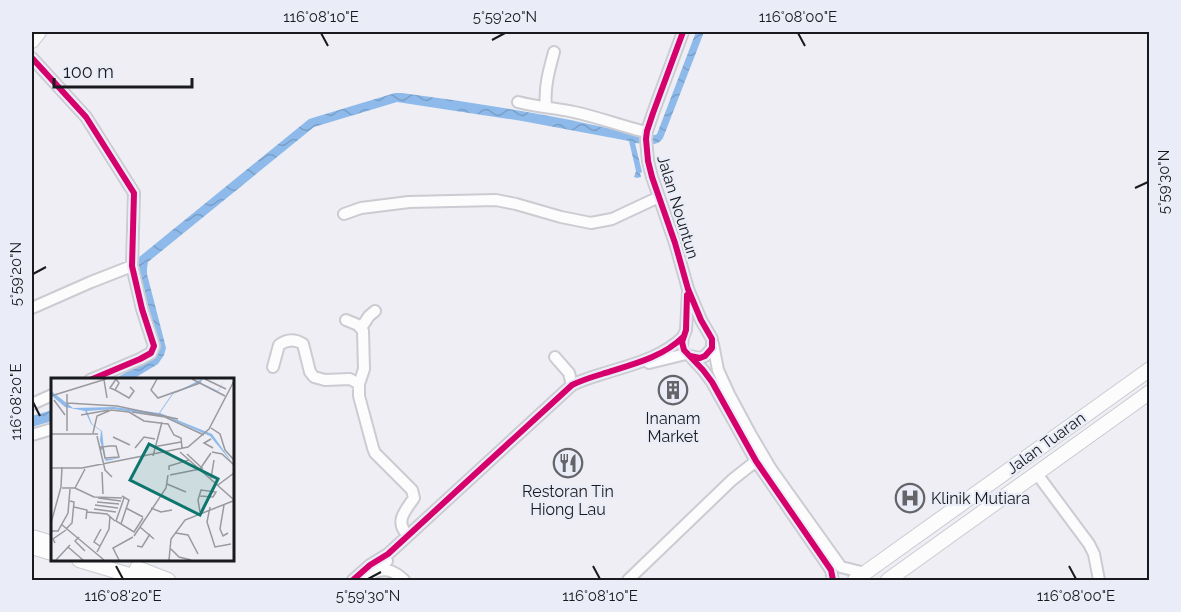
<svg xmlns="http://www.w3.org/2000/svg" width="1181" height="612" viewBox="0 0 1181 612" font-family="Raleway,sans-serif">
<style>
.water{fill:url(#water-waves)}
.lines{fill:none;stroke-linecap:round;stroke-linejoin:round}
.minor-casing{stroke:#cbccd1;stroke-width:14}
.major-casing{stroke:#cbccd1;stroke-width:16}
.minor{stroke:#fcfcfd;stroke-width:10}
.major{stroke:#fcfcfd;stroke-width:14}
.cycleway-casing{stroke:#eaecf8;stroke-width:10}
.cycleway{stroke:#d6006c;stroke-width:6}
.ticks{fill:none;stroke:#191a1e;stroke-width:2}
.labels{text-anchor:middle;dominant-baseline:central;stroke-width:4.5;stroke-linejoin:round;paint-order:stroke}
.street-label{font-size:16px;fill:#191a1e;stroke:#eaecf8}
.poi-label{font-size:16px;fill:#191a1e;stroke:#eaecf8}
.inset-road{fill:none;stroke:#99999e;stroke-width:1.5}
.view{fill:#0f766e;fill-opacity:0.15;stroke:#0f766e;stroke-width:3}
.inset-edge{fill:none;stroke:#191a1e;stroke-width:3}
.neatline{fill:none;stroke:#191a1e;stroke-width:2}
.ticks-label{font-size:15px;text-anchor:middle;fill:#191a1e}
</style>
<defs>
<pattern id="water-waves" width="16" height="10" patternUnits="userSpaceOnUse" patternTransform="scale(1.5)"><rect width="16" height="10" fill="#8dbaea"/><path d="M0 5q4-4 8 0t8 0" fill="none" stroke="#799fc8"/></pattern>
</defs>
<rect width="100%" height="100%" fill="#eeeef4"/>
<path class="water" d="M696,32H704L663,138C657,148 645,143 635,143L642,172L640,173L641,177L637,178L634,177L636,171L629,141L522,121L397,102L314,127L148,262L147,268V274L165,344L166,348L164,355L158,364L133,379L113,380L152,357L136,271L138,258L309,119L395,93H402C455,100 508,108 560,118C592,124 623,133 655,135L657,134Z
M52,410V421L32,427V416Z"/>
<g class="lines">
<g class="minor-casing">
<path id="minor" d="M683,32L653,113L647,131L646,139L648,161L652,177L675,243L688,289L701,320L712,339V348L705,356L700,358L690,356
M32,58L86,117L134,193L132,266L142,309L154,346L151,353L140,359L90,380
M518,102C536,107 556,108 574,112C597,117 619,125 642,131H647
M546,106C544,88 549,70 554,52
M344,214L361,208L409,202L496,200L516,204L561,217L591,223L612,219L659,197
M32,308L91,282L132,266
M346,320L358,325L363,331L364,369L359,384V396L373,448L375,453L412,490L414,498C405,511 394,522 408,535
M361,328L369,316L375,311
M713,344L718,370L729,394L751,435L771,469L841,567L865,573
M682,345L683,337L686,330L688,292
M555,357L569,373L572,385
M691,357L703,370L712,382L756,461L831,570L833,580
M649,363L686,354
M273,367L279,345C287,339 295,339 303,344L310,372L314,377L325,380L350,379L359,384
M32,404L52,395
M32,435L52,429
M1037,474L1089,544L1094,554L1099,580
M375,572C388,568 394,571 404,580
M353,580L370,565L388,554L572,385C582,380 592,377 602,374C630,365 662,358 683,337
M365,580L387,561
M628,580L732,480L756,461V455"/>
</g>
<g class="major-casing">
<path id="major" d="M32,41L39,32
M32,537L52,543
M32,547L52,553
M79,560L146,580
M137,568L168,580
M855,580L1150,369
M888,580L1150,392"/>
</g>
<use href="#minor" class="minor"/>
<use href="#major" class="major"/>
<g class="cycleway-casing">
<path id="cycleway" d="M683,32L653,113L647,131L646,139L648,161L652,177L675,243L688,289L701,320L712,339V348L705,356L700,358L690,356
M32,58L86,117L134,193L132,266L142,309L154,346L151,353L140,359L90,380
M687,295L686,330L682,342L684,350L703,370L712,382L756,461L831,570L833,580
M353,580L370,565L388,554L572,385C582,380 592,377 602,374C630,365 662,358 683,337"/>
</g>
<use href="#cycleway" class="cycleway"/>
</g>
<path class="ticks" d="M321,33L328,46M798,33L805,46M492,40L505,33M1135,188L1148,182M33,274L46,267M33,402L40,416M116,566L123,579M593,566L600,579M1069,566L1076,579M368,579L381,572"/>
<defs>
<g id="building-ring" transform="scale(1.5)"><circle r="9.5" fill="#eaecf8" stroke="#646469" stroke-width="1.5"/><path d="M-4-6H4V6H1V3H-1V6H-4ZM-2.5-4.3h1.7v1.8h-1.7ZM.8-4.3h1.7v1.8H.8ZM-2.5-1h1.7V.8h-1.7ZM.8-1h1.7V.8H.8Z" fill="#646469"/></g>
<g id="restaurant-ring" transform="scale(1.5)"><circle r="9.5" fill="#eaecf8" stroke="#646469" stroke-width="1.5"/><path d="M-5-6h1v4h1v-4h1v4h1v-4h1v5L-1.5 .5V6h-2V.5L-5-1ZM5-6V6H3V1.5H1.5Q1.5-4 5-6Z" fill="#646469"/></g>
<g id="hospital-ring" transform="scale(1.5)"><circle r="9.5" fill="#eaecf8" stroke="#646469" stroke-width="1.5"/><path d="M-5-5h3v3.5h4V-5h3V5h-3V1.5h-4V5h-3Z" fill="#646469"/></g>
</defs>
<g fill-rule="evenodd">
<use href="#building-ring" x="673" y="390"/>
<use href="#restaurant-ring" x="568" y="463"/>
<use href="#hospital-ring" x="910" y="498"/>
</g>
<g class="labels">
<g class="street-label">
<text transform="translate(678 207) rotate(73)">Jalan Nountun</text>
<text transform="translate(1046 443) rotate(-36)">Jalan Tuaran</text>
</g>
<g class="poi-label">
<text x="673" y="418">Inanam<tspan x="673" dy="18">Market</tspan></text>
<text x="568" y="491">Restoran Tin<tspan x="568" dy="18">Hiong Lau</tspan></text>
<text x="931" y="498" text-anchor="start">Klinik Mutiara</text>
</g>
</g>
<g transform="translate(51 378)">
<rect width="183" height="183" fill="#eeeef4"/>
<path d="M151,1L150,5L167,13L174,1L167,14L149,5L122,16L109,35L161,56L183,87L159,58L115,39L62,31L36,33L41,46L51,53L54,81L69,80L55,83L54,82L49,62L50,53L40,46L34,33L14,29L0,17V13L22,30L63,29L108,35L121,16Z" fill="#8dbaea"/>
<path class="inset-road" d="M106,1L100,12L107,20L149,5M141,1L174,18M154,1L175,11M53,2L56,20M64,12L59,10L65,1L68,5L64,12L78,20L83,13L79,9M16,16V53M0,18L55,1M3,22L14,37M16,25L66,28L127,41M81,34L114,39L153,57M30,37L58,32M160,50L169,56L174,72L183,82M42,55L46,38L60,32L78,34L93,43L117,46L123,57L130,60L131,70M0,56H47M46,58L54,92L61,99M62,59L79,67M160,61L153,65L162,70M102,69L130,64M84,70L93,59L104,61M50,72V69H51L59,68H65L68,79L54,80L52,69M129,74L182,121M161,74L171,76L183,87M136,76L152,91M102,78L111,44M0,90H31L137,69L158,51L183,3M118,92V88L138,82M51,94L52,116M119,97L149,91L160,75M160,100L163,82M116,106L135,114M167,107L183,95M11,110H24L43,119M24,110L34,91M43,119L71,120M47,120L70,123M73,120L65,143L83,154L92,140M46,124L68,126M44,127L67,130M173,127L169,151L172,158L177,155M23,129L36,132L35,141M159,129L156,144L164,169L180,166M75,130L92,139M100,130L110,134L121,132M43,131L65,134M36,134L56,136L64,143M149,134L147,122L150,112L165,114L162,119L149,118M0,145L10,109L11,89M10,146L53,182M70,146L78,122L71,118M89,149L103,161M15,151L21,145L23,124L19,123M0,153H7L17,135L19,111M125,155L137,157L147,176M83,158L115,110L117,97M28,159L24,163L34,173M4,165L2,161L15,152M49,168L43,164L50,151M86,168L91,169L99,156M17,169L32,182M120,171L128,179L140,182M46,174L58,151L59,138M5,182L19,167M68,182L62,170L82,159M118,182L120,161L134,142L182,123"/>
<path class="view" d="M98,66L167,101L149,137L79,102Z"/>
<rect width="183" height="183" class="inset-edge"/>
</g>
<rect width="1181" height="612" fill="none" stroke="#eaecf8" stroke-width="66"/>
<path d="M54 78v9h138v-9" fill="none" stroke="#191a1e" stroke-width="3"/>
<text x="63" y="78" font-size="18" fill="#191a1e" stroke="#eaecf8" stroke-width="4.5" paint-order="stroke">100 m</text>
<rect x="33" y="33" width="1115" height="546" class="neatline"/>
<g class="ticks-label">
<text x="321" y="22">116°08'10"E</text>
<text x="505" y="22">5°59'20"N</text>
<text x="798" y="22">116°08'00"E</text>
<text transform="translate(1164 182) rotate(-90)" y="5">5°59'30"N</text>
<text transform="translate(16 274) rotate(-90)" y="5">5°59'20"N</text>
<text transform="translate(16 402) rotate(-90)" y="5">116°08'20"E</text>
<text x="123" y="601">116°08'20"E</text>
<text x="368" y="601">5°59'30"N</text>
<text x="600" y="601">116°08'10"E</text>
<text x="1076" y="601">116°08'00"E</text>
</g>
</svg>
